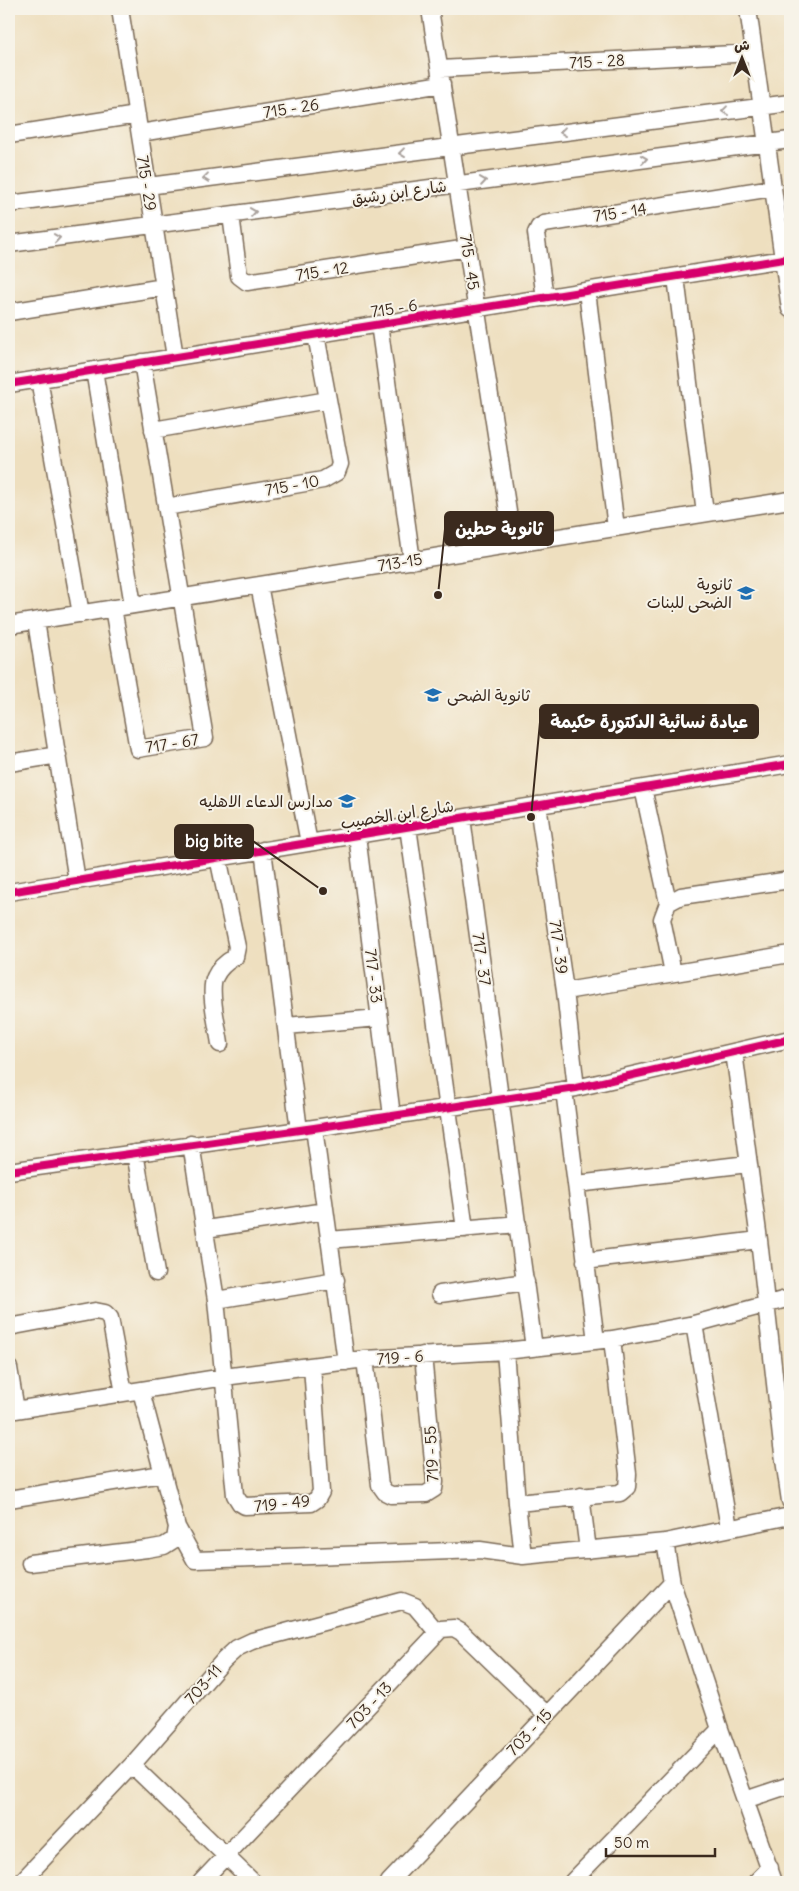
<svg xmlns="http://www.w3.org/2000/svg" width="799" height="1891" viewBox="0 0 799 1891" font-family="Delius,'Playpen Sans Arabic',sans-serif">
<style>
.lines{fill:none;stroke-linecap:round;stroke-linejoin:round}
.minor-casing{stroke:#7a6956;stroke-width:19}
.minor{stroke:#fff;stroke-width:16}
.cycleway-casing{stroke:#f7f3e8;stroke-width:11}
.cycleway{stroke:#d6006c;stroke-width:8}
.oneway{stroke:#a79f9a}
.labels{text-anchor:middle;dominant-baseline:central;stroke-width:4;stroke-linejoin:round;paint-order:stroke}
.street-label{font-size:16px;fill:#3b2a1e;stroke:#f7f3e8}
.poi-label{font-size:16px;fill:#3b2a1e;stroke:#f7f3e8;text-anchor:end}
.leader{fill:none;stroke:#3b2a1e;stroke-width:2}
.callout-dot{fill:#3b2a1e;stroke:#f7f3e8;stroke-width:2}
.callout{fill:#3b2a1e;stroke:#3b2a1e;stroke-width:2}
.callout-label{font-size:18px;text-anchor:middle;font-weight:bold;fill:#fff}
</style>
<rect width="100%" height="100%" fill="#f7f3e8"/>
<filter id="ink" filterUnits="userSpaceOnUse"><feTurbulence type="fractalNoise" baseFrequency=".02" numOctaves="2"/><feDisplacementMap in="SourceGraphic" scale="10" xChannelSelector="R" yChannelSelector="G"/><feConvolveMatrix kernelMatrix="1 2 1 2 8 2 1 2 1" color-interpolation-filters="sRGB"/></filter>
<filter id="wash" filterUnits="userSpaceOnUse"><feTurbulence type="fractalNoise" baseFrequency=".0096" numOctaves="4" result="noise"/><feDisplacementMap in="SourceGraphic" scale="20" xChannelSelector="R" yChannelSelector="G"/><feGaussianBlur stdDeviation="1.12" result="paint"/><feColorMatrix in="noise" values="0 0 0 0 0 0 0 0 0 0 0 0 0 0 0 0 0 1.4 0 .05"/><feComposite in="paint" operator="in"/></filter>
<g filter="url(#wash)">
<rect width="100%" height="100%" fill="#eedfbf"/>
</g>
<g filter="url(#ink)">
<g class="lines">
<g class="minor-casing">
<path id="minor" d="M120,9L175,357
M430,9L513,544
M748,9L790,309
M440,69L754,53
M140,133L442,84
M9,135L137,115
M9,204L790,103
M231,215L239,276L247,282L468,248
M9,244L790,140
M676,277L705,513
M587,291L616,528
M545,298L536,233L539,227L544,224L773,188
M9,312L164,287
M379,324L412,561
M94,370L133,605
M39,379L81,614
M9,384L790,258
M153,430L328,400
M166,507L323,480L337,472L340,464L316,335
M259,585L309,843
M113,608L138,749L205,738L142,362
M36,621L77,881
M9,625L790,500
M9,763L58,755
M643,788L668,903
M538,805L565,991L576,1088
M462,818L534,1348
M408,827L465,1229
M357,835L392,1116
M263,850L299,1130
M218,857L237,947L235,957C226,962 219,968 215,977C208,991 218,1028 220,1044
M9,892L790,764
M673,973L662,919L668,903L681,896L790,880
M565,991L790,954
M286,1026L379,1018
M734,1052L759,1240L782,1446L790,1501
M564,1090L596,1341
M314,1128L346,1362
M191,1144L216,1300L235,1495L240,1503L245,1506L311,1503L317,1499L321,1492L312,1366
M135,1153L156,1273
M9,1171L314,1128L576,1088L790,1039
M577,1184L748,1164
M206,1229L325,1211
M329,1240L518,1224
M585,1261L759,1240
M440,1294L526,1282
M216,1300L336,1280
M694,1324L729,1528
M9,1327L95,1311L105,1313L110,1318L124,1393
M505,1351L517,1503L523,1556
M365,1359L380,1485L385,1492L391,1495L426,1494L434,1489L435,1482L423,1355
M9,1368L16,1410
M9,1411L224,1377L365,1359L505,1351L612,1339L694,1324L790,1298
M581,1496L588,1550
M9,1499L162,1474
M517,1503L620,1493L627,1487L628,1474L612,1339
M177,1527L195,1560L480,1550L523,1556L665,1542L790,1516
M665,1542L672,1583L720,1729L774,1882
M30,1563L147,1549L164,1546L175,1539L177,1527L141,1391
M132,1765L253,1882
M745,1800L790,1785
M21,1882L132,1765L224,1660L237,1648L252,1641L402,1601L415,1606L437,1632
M201,1882L441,1629L454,1628L461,1632L546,1714
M389,1882L672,1583
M572,1882L720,1729
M756,1882L770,1868"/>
</g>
<use href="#minor" class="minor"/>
<g class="cycleway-casing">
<path id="cycleway" d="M9,384L790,258
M9,892L790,764
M9,1171L314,1128L576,1088L790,1039"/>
</g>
<use href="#cycleway" class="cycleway"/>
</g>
<defs><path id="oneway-chevron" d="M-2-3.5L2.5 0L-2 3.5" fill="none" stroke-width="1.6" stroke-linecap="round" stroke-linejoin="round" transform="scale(1.25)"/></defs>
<g class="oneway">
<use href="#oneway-chevron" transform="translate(725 111) rotate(173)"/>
<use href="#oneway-chevron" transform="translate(563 132) rotate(173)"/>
<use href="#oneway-chevron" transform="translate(402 153) rotate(173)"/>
<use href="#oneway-chevron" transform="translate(644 159) rotate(-8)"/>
<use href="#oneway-chevron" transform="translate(206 178) rotate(173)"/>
<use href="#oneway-chevron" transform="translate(483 181) rotate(-8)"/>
<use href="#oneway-chevron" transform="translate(253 212) rotate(-8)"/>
<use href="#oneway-chevron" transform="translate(57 238) rotate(-8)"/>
</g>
</g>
<defs>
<g id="school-bare" transform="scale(1.35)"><path d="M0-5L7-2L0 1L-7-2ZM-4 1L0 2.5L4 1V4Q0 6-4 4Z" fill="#1f6fb2" stroke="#f7f3e8" stroke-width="2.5" paint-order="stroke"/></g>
</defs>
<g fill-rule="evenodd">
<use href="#school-bare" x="746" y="593"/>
<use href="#school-bare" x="433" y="695"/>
<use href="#school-bare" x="347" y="801"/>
</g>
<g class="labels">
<g class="street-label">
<text transform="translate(597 61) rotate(-3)">715 - 28</text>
<text transform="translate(291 108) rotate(-9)">715 - 26</text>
<text transform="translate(147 183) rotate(81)">715 - 29</text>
<text transform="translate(399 192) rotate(-8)">شارع ابن رشيق</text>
<text transform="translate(620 212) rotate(-9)">715 - 14</text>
<text transform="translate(470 262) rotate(81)">715 - 45</text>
<text transform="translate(322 271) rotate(-9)">715 - 12</text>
<text transform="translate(394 308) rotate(-9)">715 - 6</text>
<text transform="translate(292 485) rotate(-11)">715 - 10</text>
<text transform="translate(400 562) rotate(-9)">713-15</text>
<text transform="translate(172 743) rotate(-9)">717 - 67</text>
<text transform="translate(397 814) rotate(-9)">شارع ابن الخصيب</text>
<text transform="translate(559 947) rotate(82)">717 - 39</text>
<text transform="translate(482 959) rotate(82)">717 - 37</text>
<text transform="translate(374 976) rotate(83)">717 - 33</text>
<text transform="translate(400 1357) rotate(-4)">719 - 6</text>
<text transform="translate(431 1454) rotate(-93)">719 - 55</text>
<text transform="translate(282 1503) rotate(-6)">719 - 49</text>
<text transform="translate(203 1684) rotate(-49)">703-11</text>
<text transform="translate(369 1705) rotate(-47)">703 - 13</text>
<text transform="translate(529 1732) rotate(-47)">703 - 15</text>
</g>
<g class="poi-label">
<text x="732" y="584">ثانوية<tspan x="732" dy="18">الضحى للبنات</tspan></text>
<text x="447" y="695" text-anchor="start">ثانوية الضحى</text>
<text x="333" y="801">مدارس الدعاء الاهليه</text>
</g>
</g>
<path class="leader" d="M438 595L445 529M531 817L540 722M323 891L253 841"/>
<g class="callout-dot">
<circle cx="438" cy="595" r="5"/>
<circle cx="531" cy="817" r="5"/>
<circle cx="323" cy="891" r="5"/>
</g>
<g class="callout">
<rect x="445" y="512" width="108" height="33" rx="5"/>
<rect x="540" y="705" width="218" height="33" rx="5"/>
<rect x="175" y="825" width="78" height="33" rx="5"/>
</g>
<g class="callout-label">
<text x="499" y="535">ثانوية حطين</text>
<text x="649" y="728">عيادة نسائية الدكتورة حكيمة</text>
<text x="214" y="847">big bite</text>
</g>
<rect width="799" height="1891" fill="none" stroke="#f7f3e8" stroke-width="30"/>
<g transform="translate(742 58)" stroke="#f7f3e8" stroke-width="4" paint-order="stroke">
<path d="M0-4L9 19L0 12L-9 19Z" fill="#3b2a1e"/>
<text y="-8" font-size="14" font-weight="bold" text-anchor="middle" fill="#3b2a1e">ش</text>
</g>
<path d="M606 1848v8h109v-8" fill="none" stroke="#3b2a1e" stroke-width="2.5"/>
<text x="614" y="1848" font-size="15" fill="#3b2a1e" stroke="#f7f3e8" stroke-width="4" paint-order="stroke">50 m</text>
</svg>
